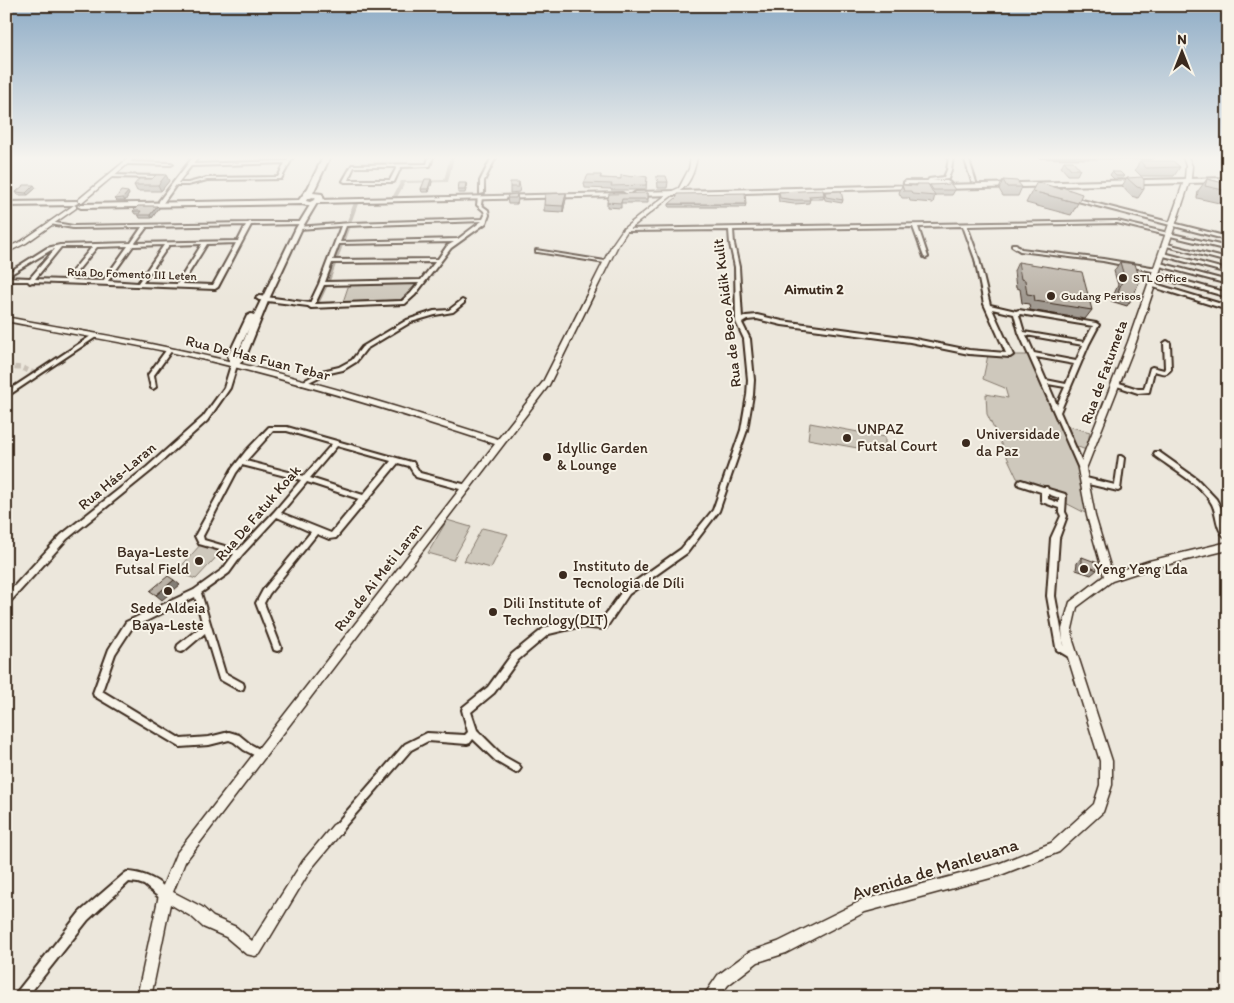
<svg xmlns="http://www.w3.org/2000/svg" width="1234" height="1003" viewBox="0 0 1234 1003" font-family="Itim,sans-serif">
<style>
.green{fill:#cec8bc;stroke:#84796d}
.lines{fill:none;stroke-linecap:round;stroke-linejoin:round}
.canal{fill:#a89f93;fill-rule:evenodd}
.minor-tunnel{stroke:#c9c1b6;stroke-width:5.5;stroke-dasharray:5.5 3;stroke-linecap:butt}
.minor-casing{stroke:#3b2a1e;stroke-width:4}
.tertiary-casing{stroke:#3b2a1e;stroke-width:3}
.secondary-casing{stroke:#3b2a1e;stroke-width:4}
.primary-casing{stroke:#3b2a1e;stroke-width:4}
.minor{fill:#f7f3e8;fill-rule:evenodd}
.tertiary{fill:#f7f3e8;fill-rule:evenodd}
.secondary{fill:#f7f3e8;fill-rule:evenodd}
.primary{fill:#f7f3e8;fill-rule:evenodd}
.wall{fill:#a09990;stroke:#3b2a1e}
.shaded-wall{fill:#827d75;stroke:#3b2a1e}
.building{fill:#bab2a7;stroke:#3b2a1e}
.poi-dot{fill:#3b2a1e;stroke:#f7f3e8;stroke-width:2}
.labels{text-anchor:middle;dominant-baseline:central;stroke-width:4;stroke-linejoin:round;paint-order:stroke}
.far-street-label{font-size:12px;fill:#3b2a1e;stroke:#f7f3e8}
.far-poi-label{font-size:12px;fill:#3b2a1e;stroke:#f7f3e8;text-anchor:start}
.far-neighbourhood-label{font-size:14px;font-weight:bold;fill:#3b2a1e;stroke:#f7f3e8}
.street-label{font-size:15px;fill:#3b2a1e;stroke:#f7f3e8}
.poi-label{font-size:15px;fill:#3b2a1e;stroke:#f7f3e8;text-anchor:start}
.near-street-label{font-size:18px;fill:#3b2a1e;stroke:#f7f3e8}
</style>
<rect width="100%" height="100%" fill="#ece7dc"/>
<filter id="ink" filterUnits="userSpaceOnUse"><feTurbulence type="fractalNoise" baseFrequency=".02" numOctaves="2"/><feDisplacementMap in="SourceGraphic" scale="10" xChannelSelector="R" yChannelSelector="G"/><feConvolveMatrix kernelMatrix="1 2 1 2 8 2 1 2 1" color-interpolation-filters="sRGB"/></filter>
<g filter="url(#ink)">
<path class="green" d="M418,282L400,300L343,302L349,284Z
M988,355H1033L1082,469L1091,516L1017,478L987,414L986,394L1008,398L1005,388L983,379Z
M810,423L885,437V453L808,439Z
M1068,426L1090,432L1086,450L1073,445Z
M447,520L471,527L453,560L428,553Z
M482,528L508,534L491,568L464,561Z
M201,544L222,551L196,579L176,572Z"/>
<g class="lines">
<path class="canal" d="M450,157H454L448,182L405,183L397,197L393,196L401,181L444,180Z
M355,200L359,201L330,281L317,308L307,307V305H313L324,281Z"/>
<path class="minor-tunnel" d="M6,367L22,368L38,375"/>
<g class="minor-casing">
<path id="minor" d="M193,157H198L193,164L287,161L289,157H293L281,179L207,180L188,185H176L163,203H159V201ZM285,163L278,177L207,178L188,183H178L191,166Z
M429,157H433L430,166L401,167L394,182H345L343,181L352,165L427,164ZM354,167H397L390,180H348Z
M492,157H496L484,181V193L480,194V181Z
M949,157H953L951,170L948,179L932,181L930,184H926V183L929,179L944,177L947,170Z
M964,157H968L976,182V183L972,182Z
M1040,157H1152L1150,158Z
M126,162L171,163L173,164L171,165L127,164H126Z
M107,175L163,176L165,177L163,178L109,177L107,176Z
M478,197H482L481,205L488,210L489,215L486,223L451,248L415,295L405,304L311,308L308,306L259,300L256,298L259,296L310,303L319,284L341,226L299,229H297V227L351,223L483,219L485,215L484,211L477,205ZM482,221L458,239L340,242L346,226ZM454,242L447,246L438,259L333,260L339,244ZM435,262L421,280L325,282L332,263ZM419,283L411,293L402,301L315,304L324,285Z
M1070,197L1228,237V240L1070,199Z
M1117,221L1228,247V250L1117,223L967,226L979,259L990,305L1016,311L1019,310L1096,323L1099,325L1089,344L1060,412L1085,469L1084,471L1082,472L1079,469L1019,333L1014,314L992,309L1013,355L1010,357L969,354L910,342L782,325L757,319L747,320L742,323L750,339L754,380L753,395L747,430L719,511L687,553L629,594L606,628L603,629L578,627L549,634L518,660L494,693L471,712L477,730L503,756L519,765L521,768L519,771L516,773L497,762L473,739L470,743L467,744L428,741L411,750L340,832L337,834L334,832L332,829L334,826L405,744L427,733L465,735L468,732L462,710L463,707L488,687L512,654L544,628L547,627L578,619L601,621L623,590L681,549L713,510L741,430L747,395L748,380L744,339L736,322L735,267L730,244L729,230L625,231L623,230V229ZM963,226L975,259L984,304L1006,353L969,350L910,338L782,321L757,315L746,316L742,318L739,267L734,244L733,230L913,227L924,257L926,258L928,257L918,227ZM1020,314L1093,326L1084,342L1024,332L1019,315ZM1026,335L1083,345L1076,361L1034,353ZM1036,357L1074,364L1066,384L1046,380ZM1048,384L1065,387L1057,405Z
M50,222L73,226L248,223L250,222H302L304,223L302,224L251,225L218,287L215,289L32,282L30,283L28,281H6V277L30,278L55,249L51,250L6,277V274L47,248L60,245L131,243L142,227L73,228L50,224ZM246,225L238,241L135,243L147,227ZM236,243L213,285L182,284L207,244ZM202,244L177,284L143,283L169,245ZM164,245L138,283L108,281L133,246ZM128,246L103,281L70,280L97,247ZM61,247H92L65,280L35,279Z
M1163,243L1228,259V262L1163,245Z
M1012,244H1016L1021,249L1103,259L1157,268L1160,270L1157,272L1103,261L1020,251L1012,246Z
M536,250L605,261L607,262L605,263L538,252H536Z
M1160,253H1164L1228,270V273L1160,255Z
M1156,263H1160L1228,281V284L1156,265Z
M1155,273L1228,293V297L1153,276L1152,275Z
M1152,283L1228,306V310L1150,286L1149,285Z
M462,300L464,301V303L453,312L435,315L411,322L366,349L356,362L343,370L325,374L303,385L300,383L322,371L339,367L352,360L362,347L407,320L434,311L449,310Z
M94,334L96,335V337L6,397V392Z
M1167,341L1170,343L1171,369C1166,376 1162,373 1154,371L1149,392L1138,393L1114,385L1113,384L1116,382L1138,389H1144L1150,368L1152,367L1164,370L1165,368L1164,343Z
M169,348L172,350L154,375L156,387L153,389L151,388L148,375L167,349Z
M234,363L237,365L230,388L207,421L151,471L67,539L9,603L6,604V595L61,535L147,467L203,417L224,388L231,365Z
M269,427H287L411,462H413L420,473L467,485L470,488L467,491L416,477L409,466L398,463L336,538L329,539L317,534L269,594L264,603L281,647L280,650L277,651L274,650L273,647L256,603L263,590L311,532L277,517L242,555L229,573L201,593L225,673L243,683L244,686L243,689L240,690L237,689L219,679L205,633L184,651L181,652L178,651L177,648L178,645L203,625L195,597L132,628L115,654L102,691L181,739L209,737L229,732L239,735L250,744L263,751L264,754L263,757L260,758L244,750L234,742L229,740L209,745L180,747L94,696L93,693L109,649L126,622L194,590L223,569L234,554L199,544L195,536L232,469L246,451ZM273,431H287L332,444L304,476L246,461ZM337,446L391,461L363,495L310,478ZM242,465L301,480L274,512L238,550L204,540L203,536L236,473ZM307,482L359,499L331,533L281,513Z
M1155,452H1159L1197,479L1216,499L1221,508L1224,523L1228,531V539C1215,531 1218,516 1212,504C1203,486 1171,468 1155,456L1154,454Z
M1119,456H1121L1124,458L1120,490L1118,491L1084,483L1083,481L1084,479L1086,478L1115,485Z
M1021,480L1043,487H1047L1048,489L1065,494L1066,496L1065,512L1067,516L1059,538L1055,596L1064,645L1075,652L1076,655L1075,658L1072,659L1057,650L1056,647L1047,596L1051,538L1061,516L1059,512V508L1042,502L1041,500V492L1019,485L1018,483L1019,481ZM1048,494L1059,498V503L1048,499Z
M127,872C141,872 164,881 170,895L169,899L165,900L161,899L144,885L138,883L129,882L88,920L27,997H15L16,993L80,912L124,874Z"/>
</g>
<g class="tertiary-casing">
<path id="tertiary" d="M130,157H136L82,202H78V200Z
M691,157H697C694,173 689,188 674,194L627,231L618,245L549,385L185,862L173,892L202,907L213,917L236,927L252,941L303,861L333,825L337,823L341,825L343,829L341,833L311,869L260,954L255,956L246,954L226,937L203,927L192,917L170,904L151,997H137L159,895L176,854L495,444C388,409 280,376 170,352C116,341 61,332 6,321V317C61,328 116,336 170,348C281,371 390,404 498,439L543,382L612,245L623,229L670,192L679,188L689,169Z
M1183,157H1188L1192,166L1191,178L1136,342L1086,469L1095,516L1112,573L1149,561L1228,542V550L1149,569L1112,581L1077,607L1072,629L1073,641L1112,761V785L1103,812L1059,852L998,876L865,912L786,953L758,962L728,985L719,997H703L718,975L749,952L778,942L863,900L998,864L1051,843L1094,804L1100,785V761L1063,641L1062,629L1070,602L1104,576L1087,516L1078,469L1128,342L1185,178L1186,166Z
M74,205L76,206V208L26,243L6,253V248L22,241Z"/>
</g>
<g class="secondary-casing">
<path id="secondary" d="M1228,178V182L941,189L938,187L941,185Z
M906,181H947L950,183L947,185L904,184V182Z
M914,185L917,187L916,188L636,196L633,194L636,192Z
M622,193L625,195L624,196L317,203L302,228L269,299L246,356L237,367L234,368L230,365L228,356L247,316L251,314L254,315L296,228L312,202L316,200ZM249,328L238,355L236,357V356Z"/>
</g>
<g class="primary-casing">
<path id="primary" d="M323,157H330L313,193L322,194L324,200L311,206L302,204L81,208L77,206L81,204L299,200L308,188ZM313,197L316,199L310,202L306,201L307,199Z
M77,201L78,203L74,205L6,206V202Z"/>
</g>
<use href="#minor" class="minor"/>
<use href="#tertiary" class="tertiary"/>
<use href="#secondary" class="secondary"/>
<use href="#primary" class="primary"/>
</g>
<path class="wall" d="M1064,161L1080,169L1077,175H1068L1061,167Z
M1140,161L1180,167L1174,176H1141L1135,170Z
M1112,172L1124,176L1122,179H1114L1110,175Z
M166,175L169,181L161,191H137L134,185Z
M601,175V178L621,179L647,177L646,190H611V189L585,188L584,183Z
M657,176L668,182L667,188H658Z
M1127,178L1144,189L1138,198L1131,196L1122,186Z
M431,179L432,182L429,192H422L421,189Z
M1207,179L1228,184V205L1197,198L1198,191Z
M1003,180L1022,187L1018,196H1003L999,189Z
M519,182L520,188L519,192L510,193V187Z
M466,183L467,186L465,193H458V190Z
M916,184L929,186L930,185L955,190L952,195H935L933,203L910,201L909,198H902L899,193L902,185L916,186Z
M36,188L28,195H18L16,192Z
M1032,191L1078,203L1071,215L1026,203Z
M779,192L824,195L823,199H810L809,203L794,204L779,202L778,195Z
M825,192L843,200L842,203L825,200L824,195Z
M566,193V199L563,212L544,211V205Z
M648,193V203H621V208L607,207V202Z
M129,194L125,201H117L115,199Z
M517,194L518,200L517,204H508L507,198Z
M669,204H746L745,207H669Z
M159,208L152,218H140L138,214H135L133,211Z
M1018,262L1092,310L1085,319L1030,310L1029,304L1022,303L1020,289L1016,288L1014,271Z
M1120,262L1133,297L1127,306L1111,301L1118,285L1114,271Z
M1082,557L1097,570L1091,575L1076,570L1077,563Z"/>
<path class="shaded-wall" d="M166,175L169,181L161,191L158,185Z
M431,179L432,182L429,192L428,189Z
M34,185L36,188L28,195L26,193Z
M128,192L129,194L125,201L123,198Z
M566,193V199L563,212V206Z
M157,206L159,208L152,218L150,215Z
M174,580L180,585L162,600L156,595Z"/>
<path class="building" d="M1064,161H1073L1080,169H1071Z
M1140,161H1173L1180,167L1146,168Z
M1112,172H1120L1124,176H1116Z
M156,175H166L158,185H134L139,179H152Z
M588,175H601L600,178L621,179V175L633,177L635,175L647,177L646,185L611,186L612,184L584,183Z
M657,176H666L668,182H658Z
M1142,177L1144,180V189L1137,187L1127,178Z
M425,179H431L428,189H421Z
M1207,179L1228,184V191L1205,186Z
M1003,180L1017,181L1022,187H1007Z
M510,182H519L518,187H510Z
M1037,182L1061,189L1062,187L1082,194L1078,203L1032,191Z
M459,183H466L465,190H458Z
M916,184H928L935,196L912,194L911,191H904L902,185L917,186Z
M951,184L955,190H933L930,185Z
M24,185H34L26,193L16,192Z
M823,190L824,195L809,196L810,200H795L780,198L779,192Z
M121,191L128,192L123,198L115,199Z
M841,191L843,200L826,197L825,192Z
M566,193L563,206L544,205L545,194Z
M648,193V199H622L621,203L607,202L609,194Z
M745,193L746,204H669L677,197V194Z
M517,194L516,198H507L508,195Z
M138,206H157L150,215H138L141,211H133Z
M1018,262L1082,272L1092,310L1035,301L1034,295L1027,294L1025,280L1021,279Z
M1120,262L1135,264L1140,279L1133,297L1118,292L1124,276Z
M1082,557L1098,563L1097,570L1082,564Z
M168,576L174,580L156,595L150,591Z"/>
</g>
<linearGradient id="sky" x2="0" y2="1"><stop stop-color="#8eacc6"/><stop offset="0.53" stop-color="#f6f4ef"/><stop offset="1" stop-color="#f6f4ef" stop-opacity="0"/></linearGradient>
<rect width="1234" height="298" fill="url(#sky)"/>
<g class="poi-dot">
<circle cx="1123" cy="278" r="5"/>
<circle cx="1051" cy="296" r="5"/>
<circle cx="847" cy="438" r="5"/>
<circle cx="966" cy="443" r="5"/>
<circle cx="547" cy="457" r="5"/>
<circle cx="199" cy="561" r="5"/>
<circle cx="1084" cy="569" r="5"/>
<circle cx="563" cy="575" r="5"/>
<circle cx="168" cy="591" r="5"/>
<circle cx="493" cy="612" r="5"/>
</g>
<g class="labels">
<g class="far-street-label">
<text transform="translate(132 274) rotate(2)">Rua Do Fomento III Leten</text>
</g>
<g class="far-poi-label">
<text x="1133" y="278">STL Office</text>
<text x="1061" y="296">Gudang Perisos</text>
</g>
<g class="far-neighbourhood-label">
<text x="814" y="289">Aimutin 2</text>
</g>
<g class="street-label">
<text transform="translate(727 313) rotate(-97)">Rua de Beco Aidik Kulit</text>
<text transform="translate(258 358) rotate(14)">Rua De Has Fuan Tebar</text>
<text transform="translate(1104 372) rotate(-70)">Rua de Fatumeta</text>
<text transform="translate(117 476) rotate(-40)">Rua Hás-Laran</text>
<text transform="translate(258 513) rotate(-49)">Rua De Fatuk Koak</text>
<text transform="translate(378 577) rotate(-52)">Rua de Ai Meti Laran</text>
</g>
<g class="poi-label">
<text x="857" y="429">UNPAZ<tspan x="857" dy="17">Futsal Court</tspan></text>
<text x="976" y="434">Universidade<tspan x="976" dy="17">da Paz</tspan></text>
<text x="557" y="448">Idyllic Garden<tspan x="557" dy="17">&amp; Lounge</tspan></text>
<text x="189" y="552" text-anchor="end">Baya-Leste<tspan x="189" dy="17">Futsal Field</tspan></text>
<text x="573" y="566">Instituto de<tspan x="573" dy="17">Tecnologia de Díli</tspan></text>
<text x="1094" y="569">Yeng Yeng Lda</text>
<text x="503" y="603">Dili Institute of<tspan x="503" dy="17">Technology(DIT)</tspan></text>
<text x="168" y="608" text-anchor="middle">Sede Aldeia<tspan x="168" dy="17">Baya-Leste</tspan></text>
</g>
<g class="near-street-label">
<text transform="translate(935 869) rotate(-17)">Avenida de Manleuana</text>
</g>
</g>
<rect width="1234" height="1003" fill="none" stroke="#f7f3e8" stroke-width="25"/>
<rect x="12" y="12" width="1209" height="978" fill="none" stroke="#3b2a1e" stroke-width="2" filter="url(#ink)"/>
<g transform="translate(1182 52)" stroke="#f7f3e8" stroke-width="4" paint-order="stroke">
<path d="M0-4L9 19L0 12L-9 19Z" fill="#3b2a1e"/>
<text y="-8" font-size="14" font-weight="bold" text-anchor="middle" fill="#3b2a1e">N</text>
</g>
</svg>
